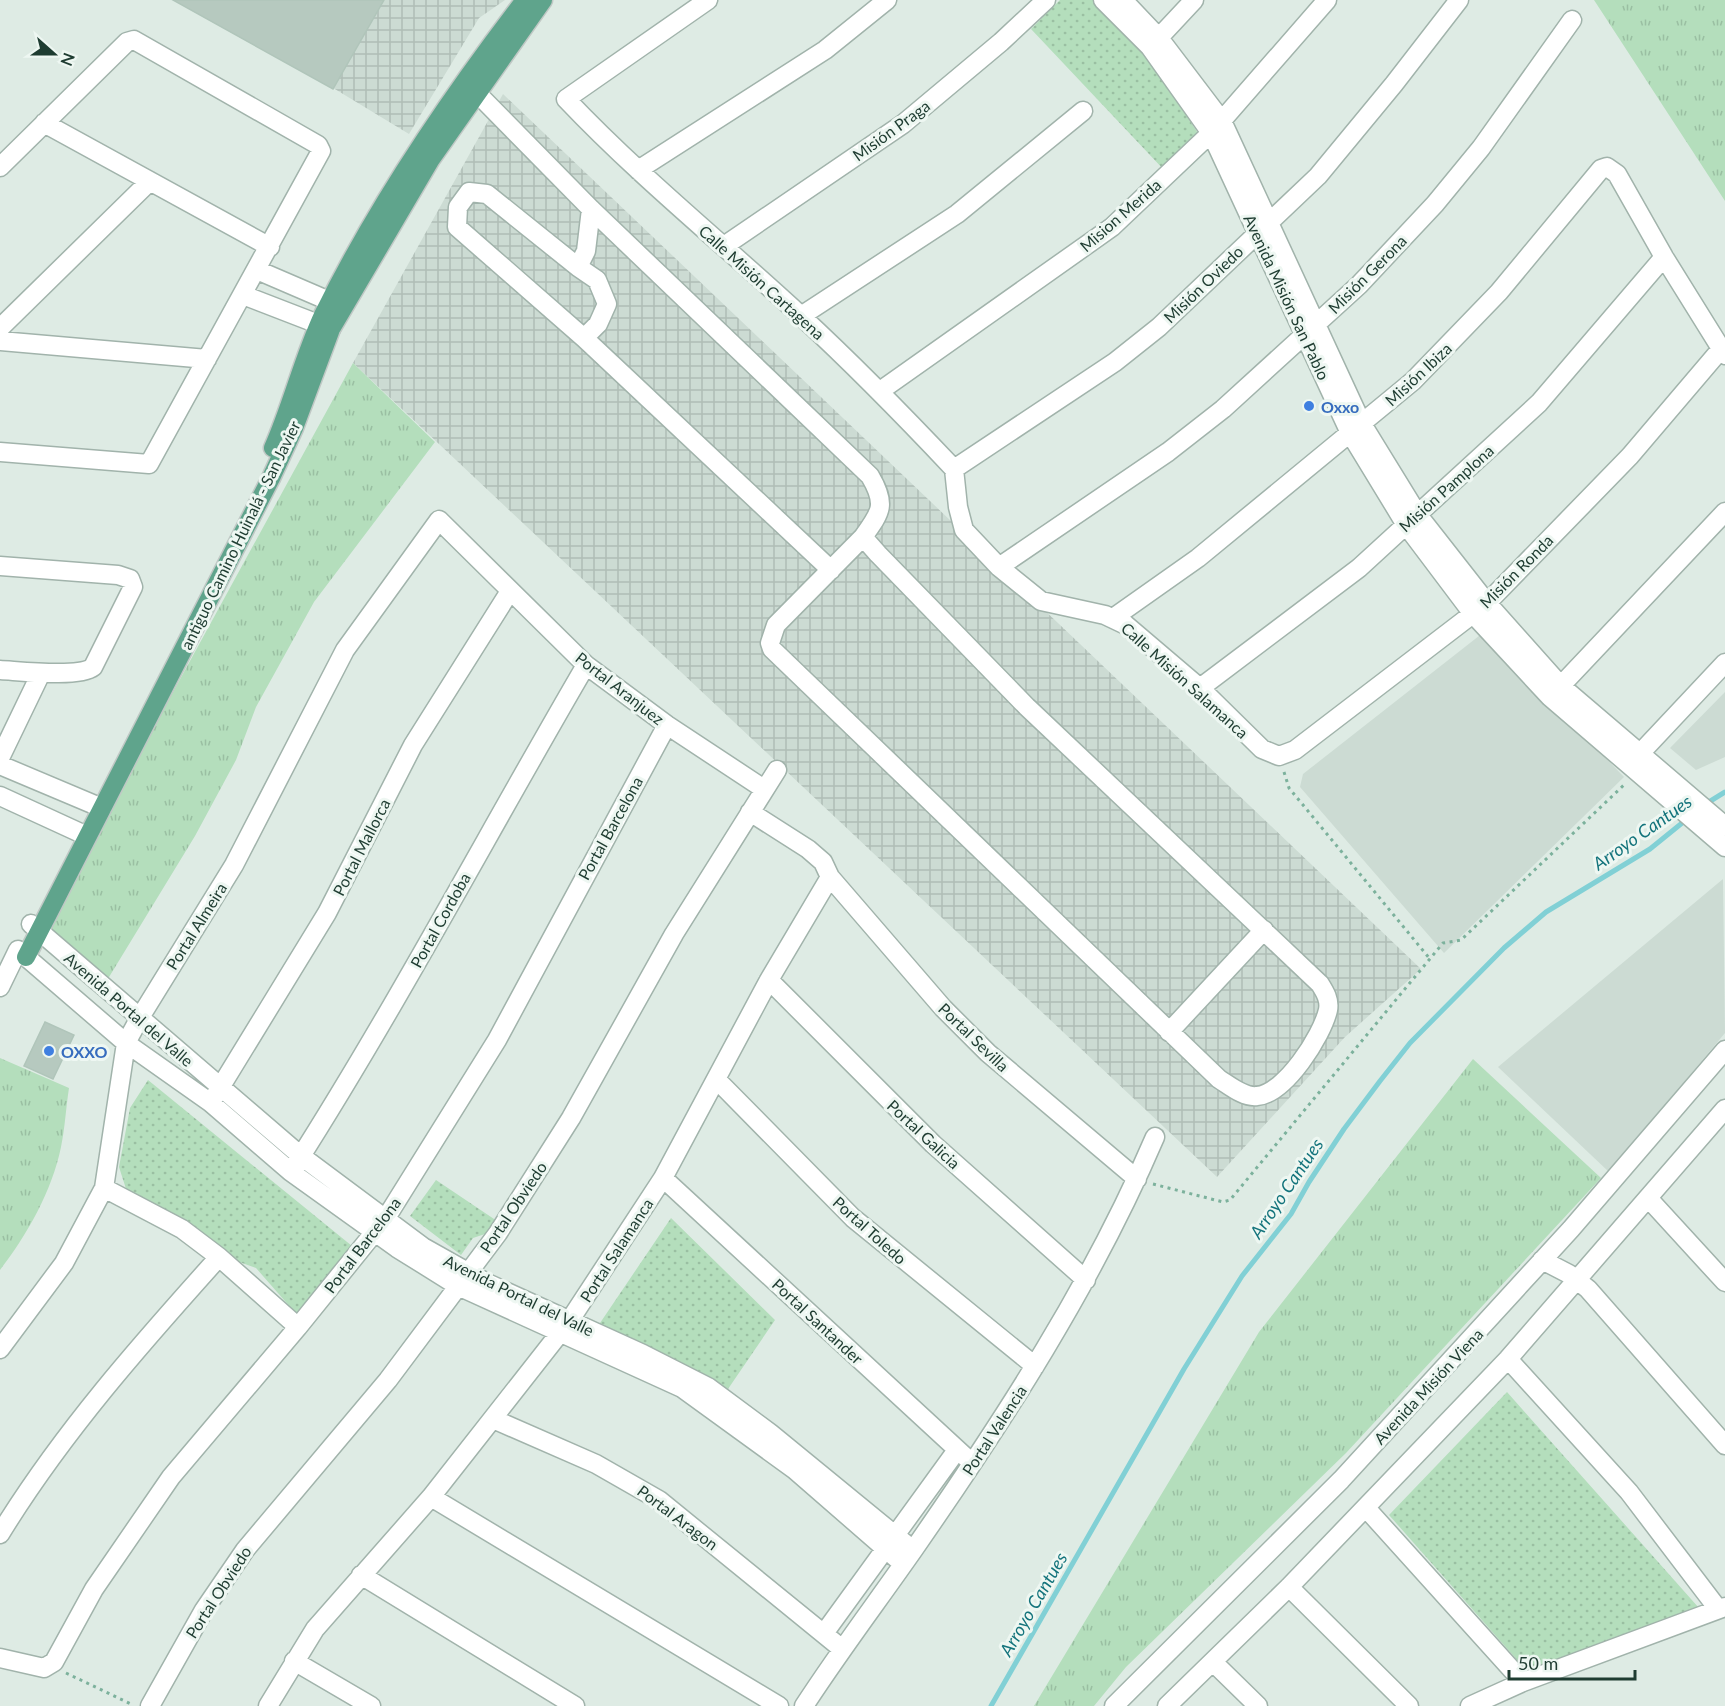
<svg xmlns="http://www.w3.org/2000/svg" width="1725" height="1706" viewBox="0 0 1725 1706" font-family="Lato,sans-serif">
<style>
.built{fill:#ccdbd3}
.industrial{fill:url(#industrial-grid)}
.grass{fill:url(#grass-tufts)}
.park{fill:url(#park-dots)}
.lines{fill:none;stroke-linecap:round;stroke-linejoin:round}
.stream{stroke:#81d0d5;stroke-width:5}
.building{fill:#b6c9bf;stroke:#b0c5ba;stroke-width:1.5}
.minor-casing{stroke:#a1b3ab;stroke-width:21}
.major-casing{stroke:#c0c8c5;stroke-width:21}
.path{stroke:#7cb19c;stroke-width:3;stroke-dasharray:3 4.5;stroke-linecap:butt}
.minor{stroke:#fff;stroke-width:18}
.major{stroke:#5fa48c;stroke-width:18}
.shop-dot{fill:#3f7fe0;stroke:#eef7f2;stroke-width:2}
.labels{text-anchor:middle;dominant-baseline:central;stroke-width:6;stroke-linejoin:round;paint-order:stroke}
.street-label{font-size:16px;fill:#1e3c31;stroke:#eef7f2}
.shop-label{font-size:16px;font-weight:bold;fill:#366cbe;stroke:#eef7f2;text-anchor:start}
.water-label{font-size:18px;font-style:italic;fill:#14747c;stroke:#eef7f2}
</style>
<defs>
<pattern id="industrial-grid" width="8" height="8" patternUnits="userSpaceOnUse" patternTransform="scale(1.5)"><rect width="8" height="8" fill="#ccdbd3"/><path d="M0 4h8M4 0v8" fill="none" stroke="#afbdb6"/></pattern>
<pattern id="grass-tufts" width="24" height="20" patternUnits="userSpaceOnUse" patternTransform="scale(1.5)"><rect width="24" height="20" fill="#b4debc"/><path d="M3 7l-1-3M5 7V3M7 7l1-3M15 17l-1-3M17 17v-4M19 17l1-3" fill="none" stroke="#9abfa2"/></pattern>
<pattern id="park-dots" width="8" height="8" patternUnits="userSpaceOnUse" patternTransform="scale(1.5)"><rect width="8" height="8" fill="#b4debc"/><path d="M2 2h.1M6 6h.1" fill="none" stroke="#9abfa2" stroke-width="1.8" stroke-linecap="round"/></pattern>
</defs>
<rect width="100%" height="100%" fill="#deebe4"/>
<path class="built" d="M1484,632L1624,777L1444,953L1300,787L1303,774Z
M1725,692V757L1696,770L1670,748Z
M1723,879L1725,1033L1609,1172L1498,1067Z"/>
<path class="industrial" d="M188,0H505L479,18L409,134Z
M503,94L1421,969L1345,1037L1217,1177L353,363Z"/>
<path class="grass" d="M1594,0H1725V201Z
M353,363L435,442L314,602L256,707L236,760L195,836L106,982L45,926Z
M0,1058L69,1088C66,1107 65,1128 61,1147C52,1191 27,1235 0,1270Z
M1473,1059L1601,1178L1346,1453L1126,1667L1094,1706H1034L1259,1332Z"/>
<path class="park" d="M1060,0H1095L1145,51L1201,138L1165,171L1031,29Z
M148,1080L352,1246L298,1316L256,1268L231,1259L128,1195L119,1167L130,1108Z
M436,1180L497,1221L488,1233L473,1238L461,1255L410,1216Z
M671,1218L775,1320L728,1389L598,1326Z
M1507,1392L1699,1608L1526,1670L1389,1515Z"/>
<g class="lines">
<path class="stream" d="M1704,805L1725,792
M991,1706L1184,1369L1242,1276L1291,1214L1309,1182L1344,1129L1380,1081L1410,1043L1504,948L1546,912L1650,849L1687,819"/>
</g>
<path class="building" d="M173,0H384L333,89Z
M45,1022L74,1035L53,1079L24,1066Z"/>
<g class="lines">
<g class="minor-casing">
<path id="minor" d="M708,0L566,99C639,176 722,243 800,315C853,364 904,416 954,469
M1103,0L1150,47L1211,133L1350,433L1406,525L1473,614L1550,697L1725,847
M1123,0L1159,38L1222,121L1362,424L1418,515L1487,603L1561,686L1725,826
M1152,45L1194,0
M467,83L591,209L870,476C887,505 881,512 863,537L878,554L1027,707L1320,984C1325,992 1330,1000 1328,1010C1322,1036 1285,1094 1257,1096C1244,1098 1229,1085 1219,1079L772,649L770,643L776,625L863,537
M44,123L270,247
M0,167L127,42L134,40L318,145L321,151L149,464L0,452
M638,170L825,50L887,0
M591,209L586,251L578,267L487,194L469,192L458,207L457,227L584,338L831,570
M724,246L903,124L1001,42L1046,0
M578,267L597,280L607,304L598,324L584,338
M257,270L343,307
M243,295L331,329
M801,316L957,214L1083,111
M0,328L150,181
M0,341L207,359
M880,391L1112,227L1211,133L1327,0
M954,469L958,507L964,530L999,567L1041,601L1105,615L1126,625L1200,688L1262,749L1279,756L1295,750L1487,603L1630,456L1721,349
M954,469L1115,362L1159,327L1318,176L1394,84L1459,0
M0,566L118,575L130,579L133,587L93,667C79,678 20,671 0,670
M999,567L1168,452L1223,409L1359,285L1435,204L1481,148L1572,20
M1113,618L1198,558L1413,381L1499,292L1601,169L1607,167L1617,174L1664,257L1725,355
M1200,688L1359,568L1539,403L1664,257
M1553,694L1725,512
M0,758L41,673
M1632,762L1725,663
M0,765L102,808
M0,796L87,836
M750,812L808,849L823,862L830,877L943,1008L988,1053L1137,1179
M31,924L301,1156L423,1247L487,1283L643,1354L708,1387L770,1433L913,1550
M769,980L933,1144L1086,1280
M0,987L18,950L126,1043L211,1103L291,1172L397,1248L458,1286L682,1388L795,1470L903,1564
M1169,1032L1264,930
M717,1080L853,1218L1035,1366
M215,1096L327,913L413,745L510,591
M296,1164C399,1002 489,831 586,665
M663,1178L972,1463
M104,1188L182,1229L219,1257L298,1327
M1648,1198L1725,1282
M1542,1260L1569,1274L1588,1289L1725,1445
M0,1349L64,1263L104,1188L126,1043L139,1019L234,865L345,650L439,520L586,665L667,725L764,789
M1508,1359L1629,1492L1718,1609
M493,1419L596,1464L659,1500L841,1648
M431,1497L779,1706
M1366,1508L1523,1682
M0,1534C62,1433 140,1345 219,1257
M361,1575L575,1706
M1289,1587L1409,1706
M825,1632L957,1450
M0,1658L44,1668L54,1662L94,1589L171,1477L298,1327L386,1218L497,1040L667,725
M294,1661L371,1706
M1213,1662L1258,1706
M150,1706L204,1610L245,1550L388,1380L498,1233L571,1118L674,934L777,770
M268,1706L315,1629L431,1497L570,1320L663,1178L769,980L830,877
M804,1706C839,1652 877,1602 914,1549C1005,1418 1092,1284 1155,1137
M1114,1706L1341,1480L1571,1229L1725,1050
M1167,1706L1289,1587L1508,1359L1725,1109
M1470,1706L1523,1682L1725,1607"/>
</g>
<g class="major-casing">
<path id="major" d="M273,448C292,405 303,358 323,315C378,203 449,99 525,0
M26,957L271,478L294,428L331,329L431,159L543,0"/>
</g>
<path class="path" d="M1284,772L1289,788L1430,959
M1153,1184L1223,1202L1230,1200L1443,943L1461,940L1626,783
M66,1673L133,1705"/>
<use href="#minor" class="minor"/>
<use href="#major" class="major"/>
</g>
<g class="shop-dot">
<circle cx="1309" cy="406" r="6"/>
<circle cx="49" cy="1051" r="6"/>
</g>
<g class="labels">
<g class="street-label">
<text transform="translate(891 130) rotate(-36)">Misión Praga</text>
<text transform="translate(1120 215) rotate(-41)">Mision Merida</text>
<text transform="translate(1367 274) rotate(-45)">Misión Gerona</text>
<text transform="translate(762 282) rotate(42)">Calle Misión Cartagena</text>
<text transform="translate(1203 284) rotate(-44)">Misión Oviedo</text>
<text transform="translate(1287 297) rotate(65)">Avenida Misión San Pablo</text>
<text transform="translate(1418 374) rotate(-43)">Misión Ibiza</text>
<text transform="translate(1446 488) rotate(-42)">Misión Pamplona</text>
<text transform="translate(240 535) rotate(-64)">antiguo Camino Huinalá - San Javier</text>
<text transform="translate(1516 571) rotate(-45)">Misión Ronda</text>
<text transform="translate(1185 680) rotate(42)">Calle Misión Salamanca</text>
<text transform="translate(620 688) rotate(38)">Portal Aranjuez</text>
<text transform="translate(610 828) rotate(-61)">Portal Barcelona</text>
<text transform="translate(361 847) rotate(-63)">Portal Mallorca</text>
<text transform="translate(440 920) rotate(-61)">Portal Cordoba</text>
<text transform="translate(196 926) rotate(-58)">Portal Almeira</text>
<text transform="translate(129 1009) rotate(41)">Avenida Portal del Valle</text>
<text transform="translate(974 1037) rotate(44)">Portal Sevilla</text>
<text transform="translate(924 1134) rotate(43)">Portal Galicia</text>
<text transform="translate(513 1207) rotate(-56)">Portal Obviedo</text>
<text transform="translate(870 1230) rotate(42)">Portal Toledo</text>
<text transform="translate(362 1245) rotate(-53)">Portal Barcelona</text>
<text transform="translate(616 1250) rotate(-57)">Portal Salamanca</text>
<text transform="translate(519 1295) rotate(26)">Avenida Portal del Valle</text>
<text transform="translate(818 1321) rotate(43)">Portal Santander</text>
<text transform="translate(1428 1386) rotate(-47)">Avenida Misión Viena</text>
<text transform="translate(994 1430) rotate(-57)">Portal Valencia</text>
<text transform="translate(678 1517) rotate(37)">Portal Aragon</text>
<text transform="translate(218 1592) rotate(-57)">Portal Obviedo</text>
</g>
<g class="shop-label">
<text x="1321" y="406">Oxxo</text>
<text x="61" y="1051">OXXO</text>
</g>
<g class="water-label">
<text transform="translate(1642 832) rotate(-35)">Arroyo Cantues</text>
<text transform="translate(1286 1188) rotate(-56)">Arroyo Cantues</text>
<text transform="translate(1033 1604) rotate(-60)">Arroyo Cantues</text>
</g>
</g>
<g transform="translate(54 54) rotate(111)" stroke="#eef7f2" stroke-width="4.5" paint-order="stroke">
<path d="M0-4.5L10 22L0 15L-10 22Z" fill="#1e3c31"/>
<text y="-9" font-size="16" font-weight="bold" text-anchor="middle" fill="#1e3c31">N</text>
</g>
<path d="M1509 1670v9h126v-9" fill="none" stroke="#1e3c31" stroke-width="3"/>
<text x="1518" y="1670" font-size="18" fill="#1e3c31" stroke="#eef7f2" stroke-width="4.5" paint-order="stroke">50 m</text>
</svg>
